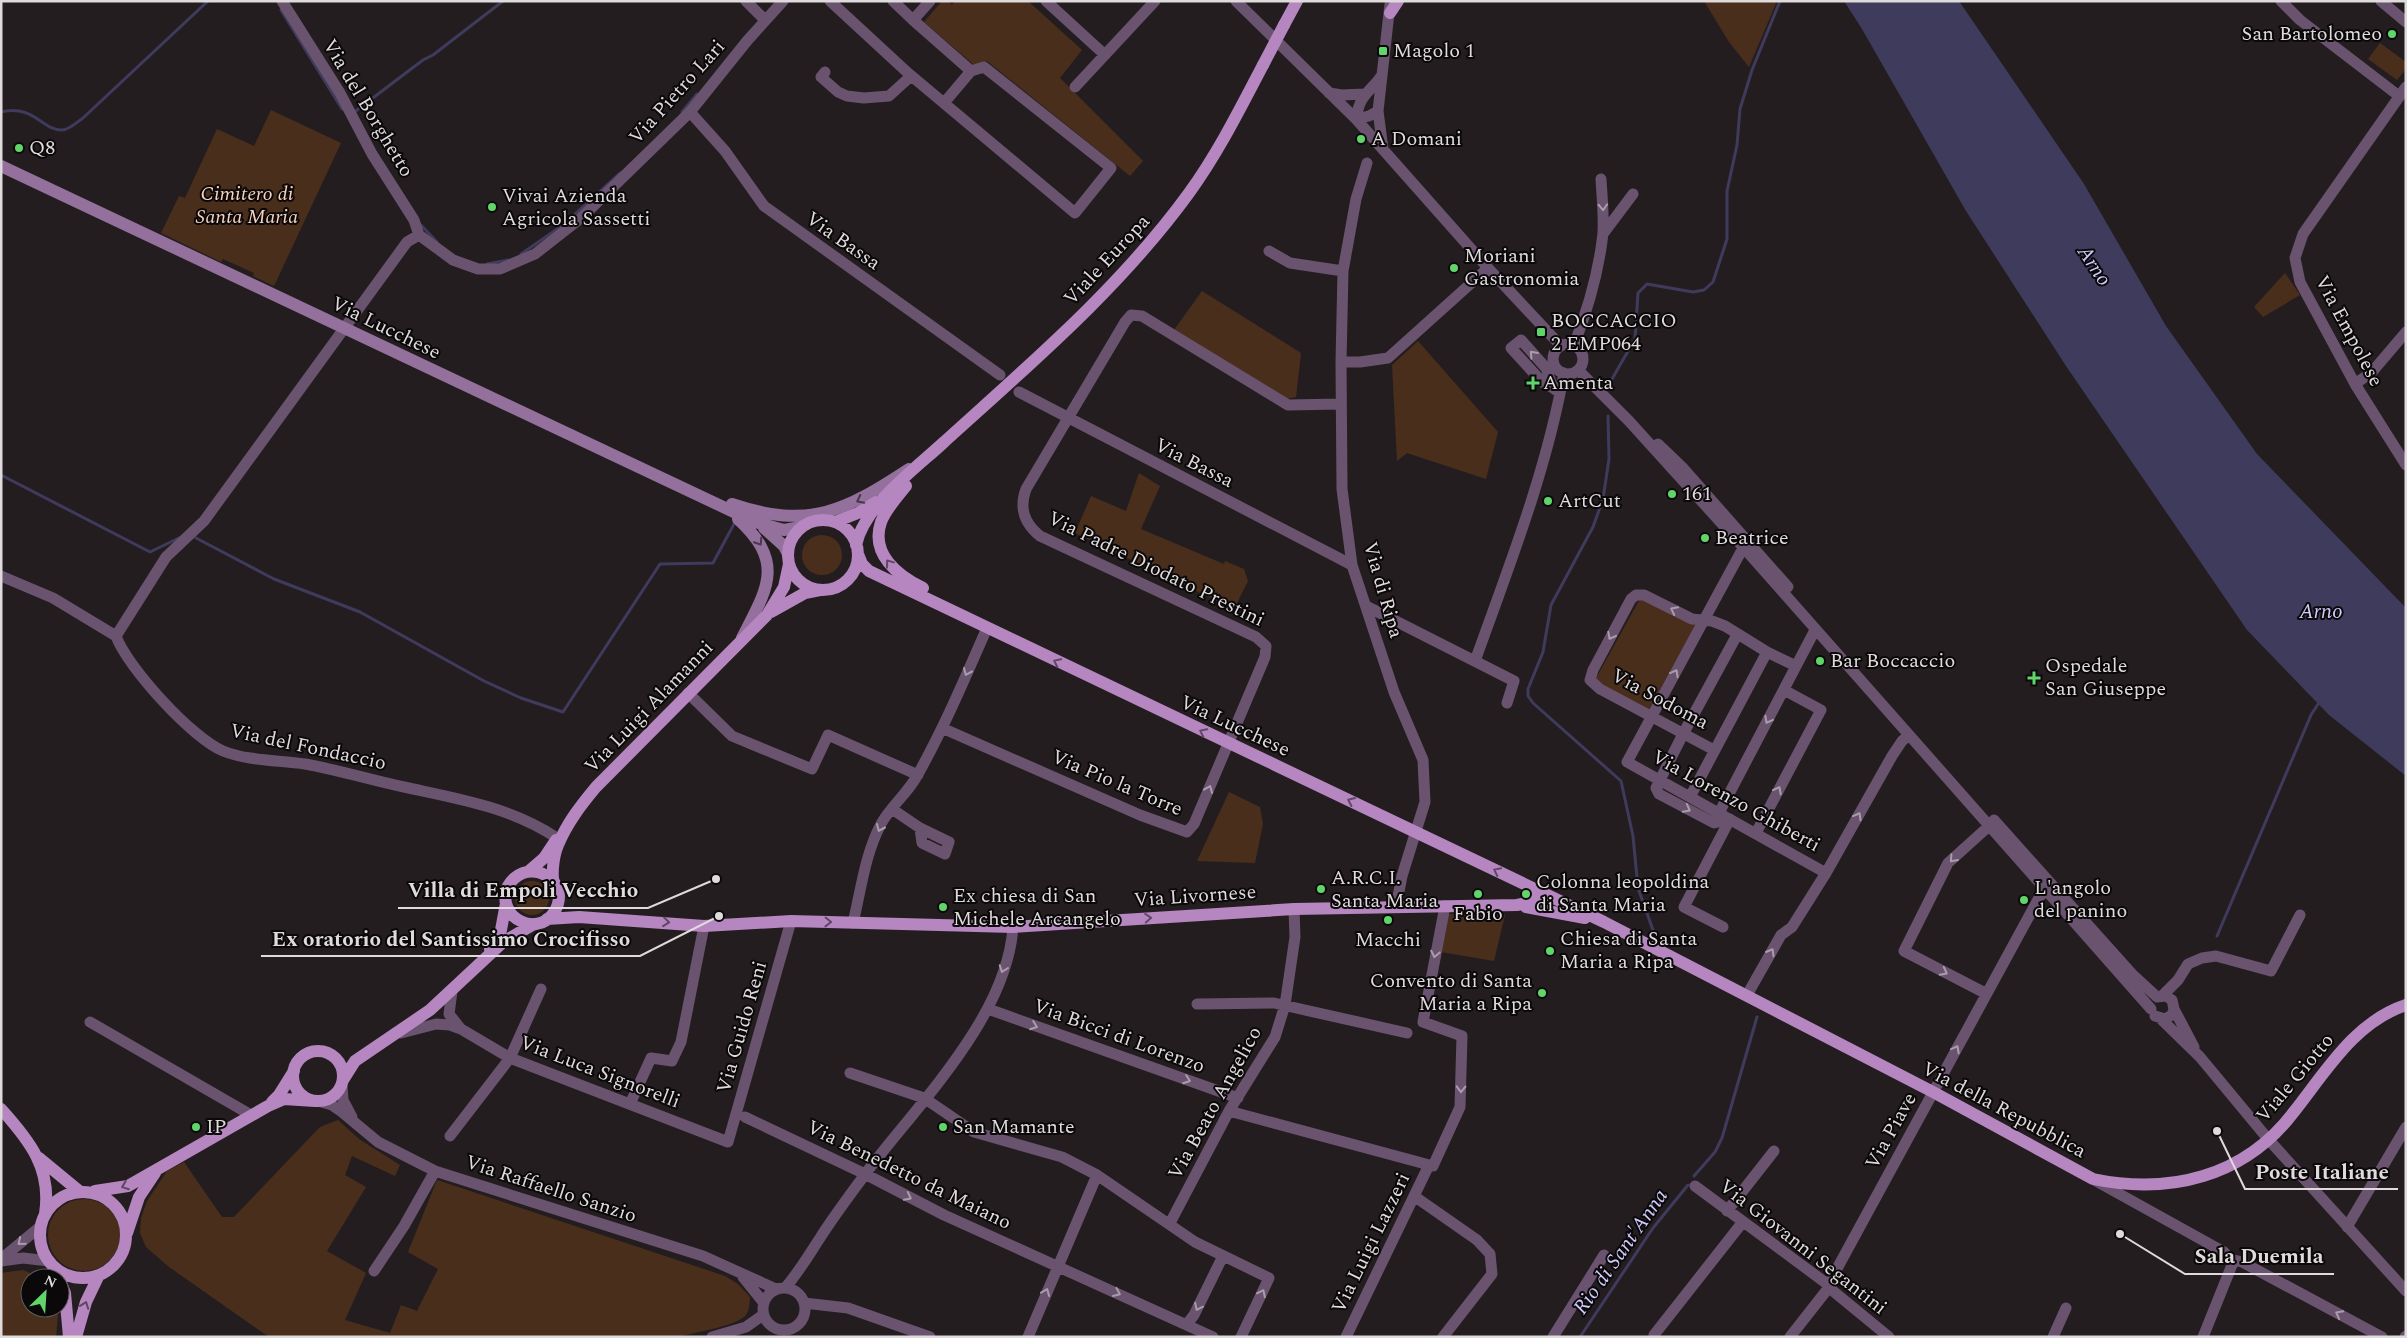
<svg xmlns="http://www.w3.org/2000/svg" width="2407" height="1338" viewBox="0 0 2407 1338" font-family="Spectral,serif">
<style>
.green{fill:#4a2e1c}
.water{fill:#3f3b5c}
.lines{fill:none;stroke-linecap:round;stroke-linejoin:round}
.stream{stroke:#3f3b5c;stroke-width:3}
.minor{stroke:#6a536f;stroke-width:11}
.secondary{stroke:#94709c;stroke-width:12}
.primary{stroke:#b586c0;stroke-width:12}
.primary-bridge{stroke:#b586c0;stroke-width:12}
.oneway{stroke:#aa9dab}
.oneway2{stroke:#49374b}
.oneway3{stroke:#604764}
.poi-dot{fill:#60d56a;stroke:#0b0809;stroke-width:2}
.labels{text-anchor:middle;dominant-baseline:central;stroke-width:4;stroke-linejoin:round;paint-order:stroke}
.poi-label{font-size:20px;fill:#dfdadc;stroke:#0b0809;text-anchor:start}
.street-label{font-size:20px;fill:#dfdadc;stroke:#0b0809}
.park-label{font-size:20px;font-style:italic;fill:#f8d3bd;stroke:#0b0809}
.water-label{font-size:21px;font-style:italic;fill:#cfcbfd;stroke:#0b0809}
.leader{fill:none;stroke:#dfdadc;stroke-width:2}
.callout-dot{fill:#dfdadc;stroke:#0b0809;stroke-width:2}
.callout-label{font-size:21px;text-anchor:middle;font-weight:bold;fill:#dfdadc;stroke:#0b0809;stroke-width:4;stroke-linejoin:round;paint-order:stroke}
</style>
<rect width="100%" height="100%" fill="#241d20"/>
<path class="green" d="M942,1H948L952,5L955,1H1028L1082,50L1060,78L1143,161L1130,176L987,61L974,65L924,22Z
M1704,1H1777L1749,67L1729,42Z
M2380,43L2406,62V69L2397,80L2368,59Z
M271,110L341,143L274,286L253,276L254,273L223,259L221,262L161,233L179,196L185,198L217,129L254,146Z
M2285,273L2300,295L2263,317L2254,307Z
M1202,291L1301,353L1296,397L1286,399L1174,330Z
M1418,341L1498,432L1486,479L1407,453L1397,461L1392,365Z
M1139,473L1160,486L1141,529L1224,564L1225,561L1244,569L1248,581L1234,609L1075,533L1091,496L1126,511Z
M802 555a20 20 0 1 1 40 0a20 20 0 1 1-40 0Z
M1641,597L1696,624L1648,711L1595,680Z
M1229,792L1260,807L1263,824L1255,863L1197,861Z
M515 898a17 17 0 1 1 34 0a17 17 0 1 1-34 0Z
M1447,914L1505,915L1494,961L1441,952Z
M338,1120L359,1139L400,1165L395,1176L352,1156L345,1175L366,1187L327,1251L366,1273L345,1320L390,1333L401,1305L417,1311L438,1269L408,1252L437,1180L725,1276L738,1284L750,1297C749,1303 750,1310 745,1316C736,1326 692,1333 677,1337H269L169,1267L146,1247L140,1233L141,1218L147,1201L167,1171L184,1162L222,1217H234L320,1127Z
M48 1235a36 36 0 1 1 72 0a36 36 0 1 1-72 0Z
M23,1270L41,1278H30V1308H56L58,1315L56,1337H1V1273Z"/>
<path class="water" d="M1844,1H1959L2084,184L2166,326L2257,454L2406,608V776L2329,715L2247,630L2066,366L1966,211L1862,29Z"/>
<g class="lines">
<path class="stream" d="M281,10L342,109
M1,112C34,104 43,131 62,130C69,130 77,122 83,118L208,1
M682,112L697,94
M353,113L423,60L433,55L503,1
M421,225L437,242
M521,254L563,225L620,173
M487,264L508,260
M1608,386L1635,339L1638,293L1647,284L1693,292L1704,290L1713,282L1727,239V191L1737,145L1740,109L1752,70L1780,1
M1608,416L1609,459L1603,499L1593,527L1551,605L1543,652L1528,689V696L1533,703L1621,781L1633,836L1638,888L1654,933
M1,475L150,552L181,537
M196,538L274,579L360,612L484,681L521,698L563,712L660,564L713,563L734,524
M2217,936L2311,715L2320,701
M1694,1176L1715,1152L1722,1138L1757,1017
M1580,1337L1653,1228L1688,1185"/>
<path class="minor" d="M282,1L340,93L372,154L414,220L419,235
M746,1L765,20
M830,1L908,73L1075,213L1111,168L984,67L971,71
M893,1L913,20
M930,1L913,20L971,71
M1046,1L1105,55
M1236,1L1356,119L1488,268L1561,346
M2281,1L2300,20L2399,96
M2381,1L2406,22
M825,72L821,77L838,92L847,96L864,98L889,96L911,76
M1075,87L1155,1
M2406,87L2303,234L2295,258L2300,282L2355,384L2406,465
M1329,93L1342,95L1364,94
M944,103L971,71
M690,112L725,151L764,206L1000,375
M1356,119C1360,93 1369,94 1382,75
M1356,119L1369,116L1378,111
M1383,149L1378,111L1390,4
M1367,163L1356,199L1343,271L1341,362L1342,489L1352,565L1394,692L1423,760L1425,802L1402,876L1396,907
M1603,234L1633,194
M1269,251L1290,263L1343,271
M1553 359a15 15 0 1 1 30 0a15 15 0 1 1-30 0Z
M1574,345C1588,309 1599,271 1603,233C1604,215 1602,197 1601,179
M1341,362H1360L1388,358L1488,268
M1578,370L1629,421L1752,557L2151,1009
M2355,384L2372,372L2406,332
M1553,388L1542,382L1511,348L1521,340L1546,368L1553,388L1560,393
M1019,392L1352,565
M1658,444L1682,467L1788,587
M1743,548L1627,762L1826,873
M1,576L53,598L116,636
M1366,606L1514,681L1507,703
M116,636L166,557L204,521L407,242L419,235L453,260L478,269H500L535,254L581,218L690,112L747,41L783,1
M116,636C127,667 193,739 223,751C248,761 278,760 305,764C339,770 371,780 404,787C459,799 510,807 557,838
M1475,661C1509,566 1546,473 1564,373
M688,693L732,736L812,769L828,735L918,775
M942,728L1140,815L1187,832L1194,824L1265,657L1266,646L1256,637L1040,536C1024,523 1019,508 1026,489L1125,322L1131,315L1142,316L1288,405L1341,404
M1714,750L1600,689L1590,680L1593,670L1631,599L1636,595H1644L1692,619L1712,621L1725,626L1767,652L1796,666
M1690,797L1767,652
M892,809L920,828L949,842L945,854L922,843L920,828
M1719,813L1815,630
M1730,819L1714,823L1659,794L1656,788L1683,734L1737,635
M1994,820L2132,974L2157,997
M1756,833L1821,710L1784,690
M853,923C861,890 865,854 881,824C890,807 907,794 917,776C944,728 965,678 987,628
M1723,927L1684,907L1730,819
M452,991L449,1014L460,1028
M1985,993L1904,951L1948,863L1989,826
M1747,995L1781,935L1792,927L1826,873L1892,756L1902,741L1908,736
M2163,995L2178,980L2188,964L2202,958L2216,956L2271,971L2300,915
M2157,997L2166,996L2172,1000L2174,1009L2194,1047
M1197,1004L1274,1003L1407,1033
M988,1009L1238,1098
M2155,1016L2165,1019L2172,1015L2174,1009
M2161,1019L2200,1057L2268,1139L2406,1291
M90,1022L251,1115
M401,1033L436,1024L450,1025L461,1029L510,1058L728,1142L791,921
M850,1073L924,1098L974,1132L1062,1157L1097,1175L1195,1242L1269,1278L1241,1337
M342,1085L343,1100L352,1117
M318,1101L332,1105L342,1112L378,1142L435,1171L703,1256L776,1289
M630,1104L651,1058L672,1061L681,1042L704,926
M1229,1111L1433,1166L1460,1107L1462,1036L1423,1022L1445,906
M745,1117L865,1174L944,1215L1213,1337
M450,1136L510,1058L541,989
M2096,1181L2224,1252L2230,1259L2242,1262L2382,1337
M1695,1186L1830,1286L1833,1291L1889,1337
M1414,1196L1477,1240L1490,1254L1492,1274L1443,1337
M1727,1211L1774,1151
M1170,1223L1229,1111L1275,1037L1285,1005L1295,937L1294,909
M2347,1227L2406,1127
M1,1259L41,1226
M1,1261L23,1258L49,1261
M374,1271L404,1226L435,1171
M743,1277L764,1303
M763 1309a21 21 0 1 1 42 0a21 21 0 1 1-42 0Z
M785,1288C799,1272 808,1256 820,1238C834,1216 850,1195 866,1173C918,1104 1007,1017 1013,927
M804,1303L848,1308L930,1337
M1187,1324L1194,1315L1223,1256
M1654,1335L1742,1223
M712,1337L746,1327L763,1315
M1028,1337L1097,1175
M1346,1337L1429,1165
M1553,1337L1604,1255
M1790,1337L1830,1286L1833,1276L2040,896L2046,890
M2053,1337L2066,1308
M2203,1337L2232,1265L2230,1259
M2405,1337L2406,1336"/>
<path class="secondary" d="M1,166L755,522L784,530L801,527
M732,504C809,530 845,511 909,469
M738,519C786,563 767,589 742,638
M764,528L784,546L788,554"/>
<path class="primary" d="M1390,13L1398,1
M1284,25L1297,1
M906,486C897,497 886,509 881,522C870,554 898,576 923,588
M788 555a35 35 0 1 1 70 0a35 35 0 1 1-70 0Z
M835,522L858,513L876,502
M856,545C864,506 915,469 943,443C1030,364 1120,288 1189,193C1218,153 1240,109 1263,65
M858,554L862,564L869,571L1604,922L1933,1092L2093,1179C2169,1195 2244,1177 2293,1113C2325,1073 2354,1022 2406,1005
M771,612L805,593L820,590
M529,871L544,858L556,840
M553,881C527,855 490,888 512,915C518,921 527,925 536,924C552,922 562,905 558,889C556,886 554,883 553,879C552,869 554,854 558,845C567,823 581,805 596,787L767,615L784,587L789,564
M1526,907L1585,918
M547,919L579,917L704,926L791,921L1013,927L1294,909L1517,905L1537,901V896L1529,888
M490,949L501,930L506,903
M293 1076a25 25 0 1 1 50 0a25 25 0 1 1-50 0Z
M343,1080L355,1061L430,1010L503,942L534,924
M272,1102L279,1095L294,1071
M1,1109C30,1141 52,1169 45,1214
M39,1158L79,1191
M95,1191L128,1186L268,1106L284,1099L315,1101
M40 1235a43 43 0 1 1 86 0a43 43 0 1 1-86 0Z
M127,1233L139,1197L155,1173
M60,1281L65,1293L69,1337
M76,1337L86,1302L99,1275"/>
<path class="primary-bridge" d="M1263,65L1284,25"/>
</g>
<defs><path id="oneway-chevron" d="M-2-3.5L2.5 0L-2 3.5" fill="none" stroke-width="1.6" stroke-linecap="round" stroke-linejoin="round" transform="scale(1.25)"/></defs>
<g class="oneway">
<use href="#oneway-chevron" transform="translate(1603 207) rotate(87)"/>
<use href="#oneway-chevron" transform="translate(1533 354) rotate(-132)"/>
<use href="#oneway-chevron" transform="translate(1674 610) rotate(-153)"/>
<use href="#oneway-chevron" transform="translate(1611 636) rotate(118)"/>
<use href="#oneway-chevron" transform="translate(967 672) rotate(114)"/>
<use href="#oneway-chevron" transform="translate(1675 673) rotate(-61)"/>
<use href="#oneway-chevron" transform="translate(1768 720) rotate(118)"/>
<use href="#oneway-chevron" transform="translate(1209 789) rotate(-67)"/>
<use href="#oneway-chevron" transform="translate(1778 790) rotate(-62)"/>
<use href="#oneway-chevron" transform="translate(1687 809) rotate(28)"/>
<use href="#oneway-chevron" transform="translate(1858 816) rotate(-61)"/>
<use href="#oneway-chevron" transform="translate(880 828) rotate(114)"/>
<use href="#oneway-chevron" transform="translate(1953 859) rotate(132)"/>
<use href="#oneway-chevron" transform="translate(1771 952) rotate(-60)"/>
<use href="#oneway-chevron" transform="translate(1435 954) rotate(101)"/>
<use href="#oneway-chevron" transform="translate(1003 969) rotate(110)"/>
<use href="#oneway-chevron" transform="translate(1944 972) rotate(27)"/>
<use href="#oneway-chevron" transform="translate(1034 1026) rotate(20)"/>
<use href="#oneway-chevron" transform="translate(1956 1049) rotate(-62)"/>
<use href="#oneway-chevron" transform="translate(1187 1080) rotate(20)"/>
<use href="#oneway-chevron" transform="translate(1461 1089) rotate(91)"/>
<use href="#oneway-chevron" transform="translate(908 1197) rotate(27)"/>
<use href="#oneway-chevron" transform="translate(21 1242) rotate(140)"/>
<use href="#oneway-chevron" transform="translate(1046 1292) rotate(-68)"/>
<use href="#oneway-chevron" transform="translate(1117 1293) rotate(24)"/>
<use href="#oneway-chevron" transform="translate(1262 1293) rotate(-64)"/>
<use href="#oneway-chevron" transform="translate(1198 1307) rotate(116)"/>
<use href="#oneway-chevron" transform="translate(2339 1314) rotate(-152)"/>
</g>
<g class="oneway2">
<use href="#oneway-chevron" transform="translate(860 500) rotate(153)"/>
<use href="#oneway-chevron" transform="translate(759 542) rotate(57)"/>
</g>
<g class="oneway3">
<use href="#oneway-chevron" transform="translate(889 563) rotate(-127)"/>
<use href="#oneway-chevron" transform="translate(1057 662) rotate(-154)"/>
<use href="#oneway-chevron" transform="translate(1203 732) rotate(-154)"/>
<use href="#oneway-chevron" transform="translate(1351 801) rotate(-155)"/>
<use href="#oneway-chevron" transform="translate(1497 871) rotate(-154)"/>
<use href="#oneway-chevron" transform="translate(1148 918) rotate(-4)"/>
<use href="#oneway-chevron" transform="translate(666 922) rotate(6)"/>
<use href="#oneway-chevron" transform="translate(828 922) rotate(1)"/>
<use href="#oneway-chevron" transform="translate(125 1186) rotate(159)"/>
<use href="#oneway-chevron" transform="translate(85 1305) rotate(-70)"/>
</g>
<g class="poi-dot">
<circle cx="2392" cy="34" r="5"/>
<rect x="1378" y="46" width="10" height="10" rx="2.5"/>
<circle cx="1361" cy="139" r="5"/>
<circle cx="19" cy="148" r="5"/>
<circle cx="492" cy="207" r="5"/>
<circle cx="1454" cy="268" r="5"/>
<rect x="1536" y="327" width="10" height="10" rx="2.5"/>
<path d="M1530.5 375.5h5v5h5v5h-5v5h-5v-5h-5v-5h5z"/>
<circle cx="1672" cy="494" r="5"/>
<circle cx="1548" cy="501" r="5"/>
<circle cx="1705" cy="538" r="5"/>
<circle cx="1820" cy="661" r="5"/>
<path d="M2031.5 670.5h5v5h5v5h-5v5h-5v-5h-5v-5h5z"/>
<circle cx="1321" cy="889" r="5"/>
<circle cx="1478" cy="894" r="5"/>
<circle cx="1526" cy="894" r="5"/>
<circle cx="2024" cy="900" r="5"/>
<circle cx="943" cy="907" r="5"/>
<circle cx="1388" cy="920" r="5"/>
<circle cx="1550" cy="951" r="5"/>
<circle cx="1542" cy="993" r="5"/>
<circle cx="196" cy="1127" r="5"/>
<circle cx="943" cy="1127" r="5"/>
</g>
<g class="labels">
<g class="poi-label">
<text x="2382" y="34" text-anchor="end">San Bartolomeo</text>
<text x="1393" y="51">Magolo 1</text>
<text x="1371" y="139">A Domani</text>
<text x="29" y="148">Q8</text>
<text x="502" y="196">Vivai Azienda<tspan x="502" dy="23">Agricola Sassetti</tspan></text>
<text x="1464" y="256">Moriani<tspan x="1464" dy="23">Gastronomia</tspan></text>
<text x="1551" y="321">BOCCACCIO<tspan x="1551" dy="23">2 EMP064</tspan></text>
<text x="1543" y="383">Amenta</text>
<text x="1682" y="494">161</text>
<text x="1558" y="501">ArtCut</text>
<text x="1715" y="538">Beatrice</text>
<text x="1830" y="661">Bar Boccaccio</text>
<text x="2045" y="666">Ospedale<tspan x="2045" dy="23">San Giuseppe</tspan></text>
<text x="1331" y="878">A.R.C.I.<tspan x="1331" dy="23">Santa Maria</tspan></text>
<text x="1536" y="882">Colonna leopoldina<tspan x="1536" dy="23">di Santa Maria</tspan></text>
<text x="2034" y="888">L'angolo<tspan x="2034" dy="23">del panino</tspan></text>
<text x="953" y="896">Ex chiesa di San<tspan x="953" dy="23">Michele Arcangelo</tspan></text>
<text x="1478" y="914" text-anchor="middle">Fabio</text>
<text x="1560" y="939">Chiesa di Santa<tspan x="1560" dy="23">Maria a Ripa</tspan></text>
<text x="1388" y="940" text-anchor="middle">Macchi</text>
<text x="1532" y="981" text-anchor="end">Convento di Santa<tspan x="1532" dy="23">Maria a Ripa</tspan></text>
<text x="206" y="1127">IP</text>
<text x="953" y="1127">San Mamante</text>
</g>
<g class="street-label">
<text transform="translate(677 92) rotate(-48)">Via Pietro Lari</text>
<text transform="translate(368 108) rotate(59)">Via del Borghetto</text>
<text transform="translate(843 241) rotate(35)">Via Bassa</text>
<text transform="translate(1107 260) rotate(-47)">Viale Europa</text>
<text transform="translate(386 328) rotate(26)">Via Lucchese</text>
<text transform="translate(2349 331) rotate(62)">Via Empolese</text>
<text transform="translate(1194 463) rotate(27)">Via Bassa</text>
<text transform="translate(1156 569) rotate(26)">Via Padre Diodato Prestini</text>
<text transform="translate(1383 590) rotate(74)">Via di Ripa</text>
<text transform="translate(1660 699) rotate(28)">Via Sodoma</text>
<text transform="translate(649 707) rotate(-46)">Via Luigi Alamanni</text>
<text transform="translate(1235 726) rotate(25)">Via Lucchese</text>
<text transform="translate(308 747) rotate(12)">Via del Fondaccio</text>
<text transform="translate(1117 783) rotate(23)">Via Pio la Torre</text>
<text transform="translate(1736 801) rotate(29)">Via Lorenzo Ghiberti</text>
<text transform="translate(1195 896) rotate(-4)">Via Livornese</text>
<text transform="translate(742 1027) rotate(-74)">Via Guido Reni</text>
<text transform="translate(1119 1036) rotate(20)">Via Bicci di Lorenzo</text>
<text transform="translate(600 1072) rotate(21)">Via Luca Signorelli</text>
<text transform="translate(2295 1078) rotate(-50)">Viale Giotto</text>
<text transform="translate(1215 1103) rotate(-61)">Via Beato Angelico</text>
<text transform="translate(2004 1110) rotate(28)">Via della Repubblica</text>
<text transform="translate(1891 1131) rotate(-61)">Via Piave</text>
<text transform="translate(909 1175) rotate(26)">Via Benedetto da Maiano</text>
<text transform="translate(551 1189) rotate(18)">Via Raffaello Sanzio</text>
<text transform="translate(1371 1243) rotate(-64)">Via Luigi Lazzeri</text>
<text transform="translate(1803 1247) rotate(38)">Via Giovanni Segantini</text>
</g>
<g class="park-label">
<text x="247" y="194">Cimitero di<tspan x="247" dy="23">Santa Maria</tspan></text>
</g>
<g class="water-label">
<text transform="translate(2094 266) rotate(56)">Arno</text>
<text x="2321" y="612">Arno</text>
<text transform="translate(1621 1252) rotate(-55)">Rio di Sant'Anna</text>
</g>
</g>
<path class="leader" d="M716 879L648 908H398M719 916L640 956H261M2217 1131L2245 1189H2398M2120 1234L2185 1274H2334"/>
<g class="callout-dot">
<circle cx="716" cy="879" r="5"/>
<circle cx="719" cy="916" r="5"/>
<circle cx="2217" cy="1131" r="5"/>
<circle cx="2120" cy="1234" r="5"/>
</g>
<g class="callout-label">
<text x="523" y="897">Villa di Empoli Vecchio</text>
<text x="451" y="946">Ex oratorio del Santissimo Crocifisso</text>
<text x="2322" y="1179">Poste Italiane</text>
<text x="2259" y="1263">Sala Duemila</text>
</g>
<rect width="2407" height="1338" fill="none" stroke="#dfdadc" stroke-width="5"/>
<g transform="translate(45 1293) rotate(25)"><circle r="24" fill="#0b0809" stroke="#605c5d"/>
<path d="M0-4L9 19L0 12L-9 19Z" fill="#60d56a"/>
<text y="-8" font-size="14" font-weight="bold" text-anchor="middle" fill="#dfdadc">N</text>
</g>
</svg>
